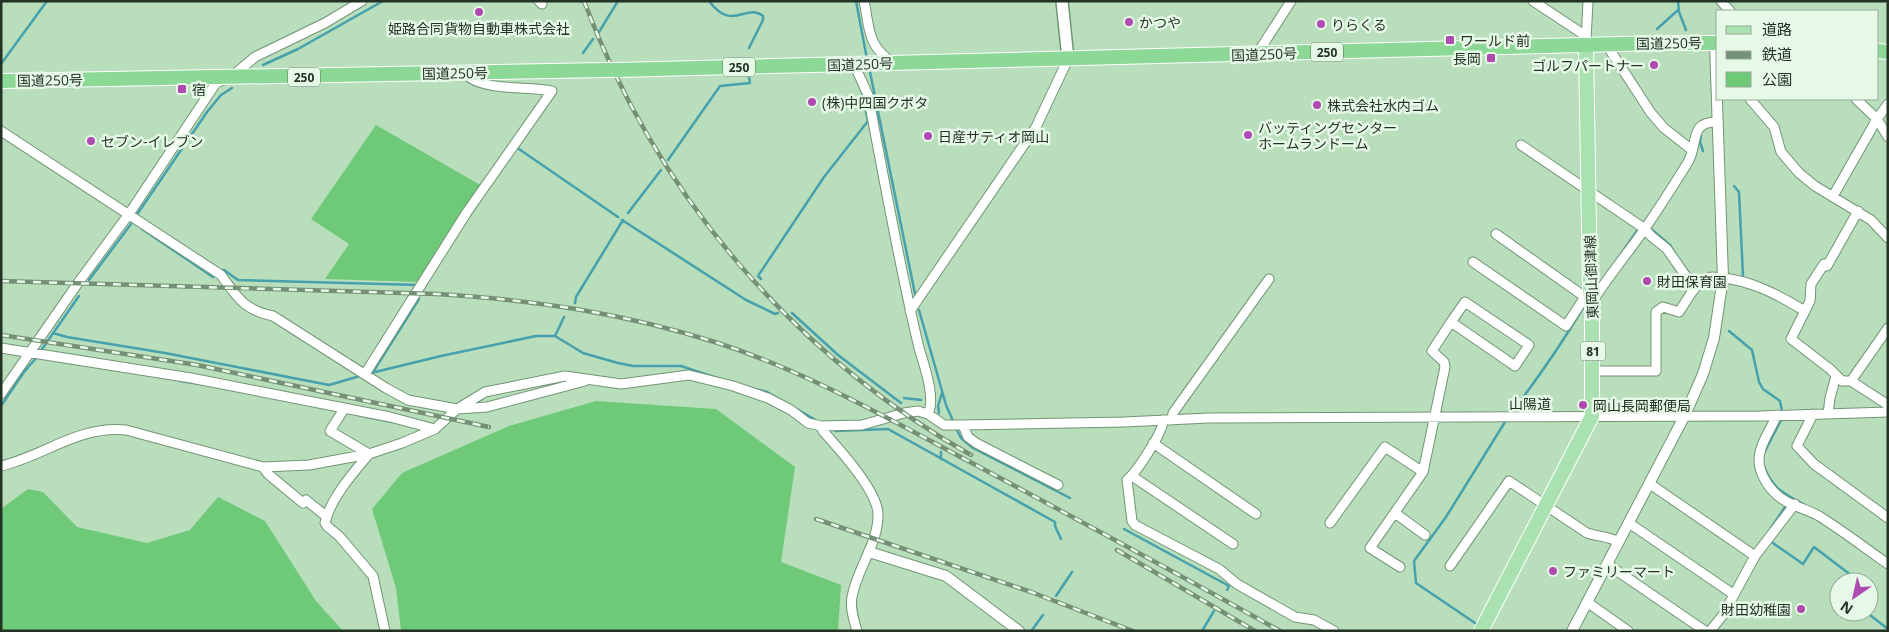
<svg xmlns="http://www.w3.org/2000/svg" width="1889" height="632" viewBox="0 0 1889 632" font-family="'Open Sans','Noto Sans JP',sans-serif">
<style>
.green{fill:#6ec979}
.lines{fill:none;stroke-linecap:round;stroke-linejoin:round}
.stream{stroke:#46a1ac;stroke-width:2.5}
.minor-casing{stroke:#729575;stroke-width:11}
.tertiary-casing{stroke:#729575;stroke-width:12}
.secondary-casing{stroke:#729575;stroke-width:14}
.primary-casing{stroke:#fff;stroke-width:16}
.trunk-casing{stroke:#fff;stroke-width:16}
.minor{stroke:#fff;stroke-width:9}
.tertiary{stroke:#fff;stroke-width:10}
.secondary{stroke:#fff;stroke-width:11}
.primary{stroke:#a9e2b0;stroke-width:14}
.trunk{stroke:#8cd896;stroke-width:14}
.rail-casing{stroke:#749076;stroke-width:4.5}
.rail{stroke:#e6f9e7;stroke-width:2.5;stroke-dasharray:8;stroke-linecap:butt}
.trunk-bridge-casing{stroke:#fff;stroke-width:16;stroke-linecap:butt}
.trunk-bridge{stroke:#8cd896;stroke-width:14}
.poi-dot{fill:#ae4ab0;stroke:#e6f9e7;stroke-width:2}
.labels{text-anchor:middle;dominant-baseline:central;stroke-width:5;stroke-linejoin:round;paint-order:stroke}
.shield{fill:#e6f9e7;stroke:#5e6e5e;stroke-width:1}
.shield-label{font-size:12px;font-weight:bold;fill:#233224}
.poi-label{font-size:14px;fill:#233224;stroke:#e6f9e7;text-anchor:start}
.street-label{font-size:14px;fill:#233224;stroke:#e6f9e7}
</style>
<rect width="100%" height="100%" fill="#b8debb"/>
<path class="green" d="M376,125L482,186L419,282L325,279L349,244L311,219Z
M596,401L716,409L795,467L781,562L841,585L838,631H401L396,588L372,509L402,473L509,426Z
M28,489L43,492L77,527L147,543L190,530L218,497L265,521L316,601L343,631H1V509Z"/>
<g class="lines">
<path class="stream" d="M709,1C733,33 746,2 763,16V20L749,48
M856,1L867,59
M1678,1L1679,12L1686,30
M1657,29L1678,10
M599,32L618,1
M583,53L593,39
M1,64L47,1
M263,65L298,49L383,1
M869,67L915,294
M1701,135L1700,142L1703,151
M516,147L618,217
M668,160L720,86L750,83L749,77
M1734,186L1739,192L1743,276L1740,280
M138,213L207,112L221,95L232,88
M628,213L661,170
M622,220L746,300L775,314L778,313
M142,229L213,277
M1651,229L1670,245L1676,255
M1614,264L1639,228
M221,271L224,270L238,280L418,285
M761,279L758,276L824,177L868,121L862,93
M89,280L131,224
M575,303L576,297L623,220
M919,310L946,405L954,423
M792,313L838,355L901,403
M1729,331L1752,350L1759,382L1763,389L1780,401L1782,411
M53,333L67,337L165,353L329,385L360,376
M555,336L564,317
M40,352L79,296
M373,372L419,299
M371,373L441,356L536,336H555L583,353L618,363L633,366H681L717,378
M180,381L201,384
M751,388L767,392L814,419
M904,398L921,400
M1,406L24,372L37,357
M1512,412C1538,378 1561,345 1583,308
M939,413L938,406L942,393
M366,417L393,422
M956,428L961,438L973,448L1070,498
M835,431L888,429L1055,522V526L1061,539
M1764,453L1782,418
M941,459V452
M1763,464C1772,489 1783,493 1805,505
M1771,528L1785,507
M1124,529L1229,586L1227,590
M1770,541L1803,564L1814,547L1860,582
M1056,596L1072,572
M1866,612L1888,629
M1478,625L1416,583L1414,561L1446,517L1505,422
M1032,630L1043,615
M1202,631L1214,611"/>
<g class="minor-casing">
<path id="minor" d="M539,1L542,4
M864,1C870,30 867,45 893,63
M1533,1L1586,36
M1721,1L1730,11
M1586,41L1588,1
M1606,44L1651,113L1664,128L1692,150
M1257,54L1291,1
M854,64L868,95C884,179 899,264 919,348C924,365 936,398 928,414
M1750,99L1774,127L1781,152L1799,173L1815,186L1871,220L1888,238
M1856,99L1877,119L1888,137
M1,131L221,275C238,298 244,310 273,316L386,388L408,400L457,409L487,407L585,381
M1521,145L1645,229L1651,236L1667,249L1685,275L1698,285
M1833,196L1877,119L1888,104
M1858,211L1827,266L1824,264L1811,284L1810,301L1791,339L1830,369L1842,381H1851L1888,405
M1496,234L1585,297
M1473,262L1566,326L1590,289
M1465,302L1529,345L1515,366L1451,322Z
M1592,302C1608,277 1627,254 1644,230C1659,208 1674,185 1688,162C1699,144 1688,121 1718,122
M910,311L1036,127L1068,59
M1,348L191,378L390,417L435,429
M1593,371H1656V312L1663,307L1679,312C1686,302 1694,285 1705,279C1711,275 1717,278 1723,278C1753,281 1780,296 1805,311
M365,374L467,212L552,91C529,86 488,91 469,77L467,72
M1851,381L1888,328
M1,394L78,283L129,214L216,83L231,77L255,57L325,23L362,1
M344,409L330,431L369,454C353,473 330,499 325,523L328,527L339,536L373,576L385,631
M1813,414L1797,446L1814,464L1888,518
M1828,414L1830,398L1836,376
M1777,415C1771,429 1759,445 1759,460C1759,471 1766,484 1773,491C1785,505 1803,507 1819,516C1843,531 1865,548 1888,564
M1163,420C1164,431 1136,473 1127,480L1132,521L1135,525L1219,569L1237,584L1295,617L1314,620L1334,631
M1172,420L1173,413L1269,279
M963,425L968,437L976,443L1058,485
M821,426L823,431C839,449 876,489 878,513C879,543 857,568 852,597C850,609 854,620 857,631
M1153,443L1256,514
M1,466C44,456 79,425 126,430L263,467L309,465L369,454L402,443L435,429L457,409L485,392L565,376L621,384L689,375L733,386L768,398L791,410L808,423L821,426L862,425L904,413L918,411L928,414L944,425H960L1124,422L1209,418L1760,416L1888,412
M263,467L268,474L303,503L306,500L327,517
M1132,476L1233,544
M1650,484L1755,556
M1395,513L1425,535
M1330,523L1385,447L1423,472
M1629,523L1733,594
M1607,564L1705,631
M1450,566L1509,481L1587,533C1599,537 1607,536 1619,542
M1400,567L1370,548L1423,472L1445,367L1444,362L1432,351L1451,322
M1587,602L1628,631
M1710,631L1723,615L1755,556L1795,504"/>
</g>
<g class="tertiary-casing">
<path id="tertiary" d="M869,552L946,576L1019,631
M1572,631L1685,415L1703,374L1714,338L1723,278L1715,43"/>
</g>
<g class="secondary-casing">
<path id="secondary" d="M1062,1L1068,59"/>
</g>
<g class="primary-casing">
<path id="primary" d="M1481,631L1592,416V302L1590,289L1586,45"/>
</g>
<g class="trunk-casing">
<path id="trunk" d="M1878,51L1888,52
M618,70L1660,43H1718
M1,81L606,70"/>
</g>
<use href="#minor" class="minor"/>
<use href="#tertiary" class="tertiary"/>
<use href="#secondary" class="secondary"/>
<use href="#primary" class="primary"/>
<use href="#trunk" class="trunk"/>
<g class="rail-casing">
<path id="rail" d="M584,1C656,193 792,354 971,455
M1,281L437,294C535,300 623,313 718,343C807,372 889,419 972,463C1075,518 1178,574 1280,631
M1,335L197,365L489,427
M816,519L1031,592L1133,631
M1117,550L1255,631"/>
</g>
<use href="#rail" class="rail"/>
<g class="trunk-bridge-casing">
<path id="trunk-bridge" d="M606,70H618"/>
</g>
<use href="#trunk-bridge" class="trunk-bridge"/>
</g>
<g class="poi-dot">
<circle cx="479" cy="12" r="5"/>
<circle cx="1129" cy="22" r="5"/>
<circle cx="1321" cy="24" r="5"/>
<rect x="1445" y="35" width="10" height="10" rx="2.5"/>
<rect x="1486" y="53" width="10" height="10" rx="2.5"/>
<circle cx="1654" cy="65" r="5"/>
<rect x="177" y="84" width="10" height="10" rx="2.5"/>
<circle cx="812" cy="102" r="5"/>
<circle cx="1317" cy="105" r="5"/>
<circle cx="1248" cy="135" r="5"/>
<circle cx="928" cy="136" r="5"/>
<circle cx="91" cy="141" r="5"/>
<circle cx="1647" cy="281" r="5"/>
<circle cx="1583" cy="405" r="5"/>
<circle cx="1553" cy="571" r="5"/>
<circle cx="1801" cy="609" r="5"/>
</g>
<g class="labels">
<g class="shield">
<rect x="1311" y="42.5" width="32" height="19" rx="4"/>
<rect x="723" y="57.5" width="32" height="19" rx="4"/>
<rect x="288" y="67.5" width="32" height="19" rx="4"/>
<rect x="1580.5" y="341.5" width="25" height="19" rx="4"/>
</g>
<g class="shield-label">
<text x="1327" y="52">250</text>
<text x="739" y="67">250</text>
<text x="304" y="77">250</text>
<text x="1593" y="351">81</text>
</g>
<g class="poi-label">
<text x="1139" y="22">かつや</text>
<text x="1331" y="24">りらくる</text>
<text x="479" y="28" text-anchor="middle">姫路合同貨物自動車株式会社</text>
<text x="1460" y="40">ワールド前</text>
<text x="1481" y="58" text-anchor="end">長岡</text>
<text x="1644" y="65" text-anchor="end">ゴルフパートナー</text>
<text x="192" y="89">宿</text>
<text x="822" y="102">(株)中四国クボタ</text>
<text x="1327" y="105">株式会社水内ゴム</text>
<text x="1258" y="127">バッティングセンター<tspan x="1258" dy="16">ホームランドーム</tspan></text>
<text x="938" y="136">日産サティオ岡山</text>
<text x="101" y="141">セブン-イレブン</text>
<text x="1657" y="281">財田保育園</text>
<text x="1593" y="405">岡山長岡郵便局</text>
<text x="1563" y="571">ファミリーマート</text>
<text x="1791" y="609" text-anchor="end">財田幼稚園</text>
</g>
<g class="street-label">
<text transform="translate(1669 43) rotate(-1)">国道250号</text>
<text transform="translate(1264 54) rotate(-2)">国道250号</text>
<text transform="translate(860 64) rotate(-2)">国道250号</text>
<text transform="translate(455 73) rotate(-1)">国道250号</text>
<text transform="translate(50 80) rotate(-1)">国道250号</text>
<text transform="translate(1591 277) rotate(-92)">東岡山御津線</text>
<text x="1530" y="403">山陽道</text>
</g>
</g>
<rect width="1889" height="632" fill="none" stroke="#233224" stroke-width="5"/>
<rect x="1716" y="10" width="162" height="90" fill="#e6f9e7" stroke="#98a999"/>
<rect x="1726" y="26" width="25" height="8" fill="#a9e2b0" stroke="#98a999"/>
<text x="1762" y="35" font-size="15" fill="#233224">道路</text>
<rect x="1726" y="51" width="25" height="8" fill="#749076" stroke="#98a999"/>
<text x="1762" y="60" font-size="15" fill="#233224">鉄道</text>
<rect x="1726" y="72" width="25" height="15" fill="#6ec979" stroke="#98a999"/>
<text x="1762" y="85" font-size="15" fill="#233224">公園</text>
<g transform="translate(1854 597) rotate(214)"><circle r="24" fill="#e6f9e7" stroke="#98a999"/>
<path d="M0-4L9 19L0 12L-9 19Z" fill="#ae4ab0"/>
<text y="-8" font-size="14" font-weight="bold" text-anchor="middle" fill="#233224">N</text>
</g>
</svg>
